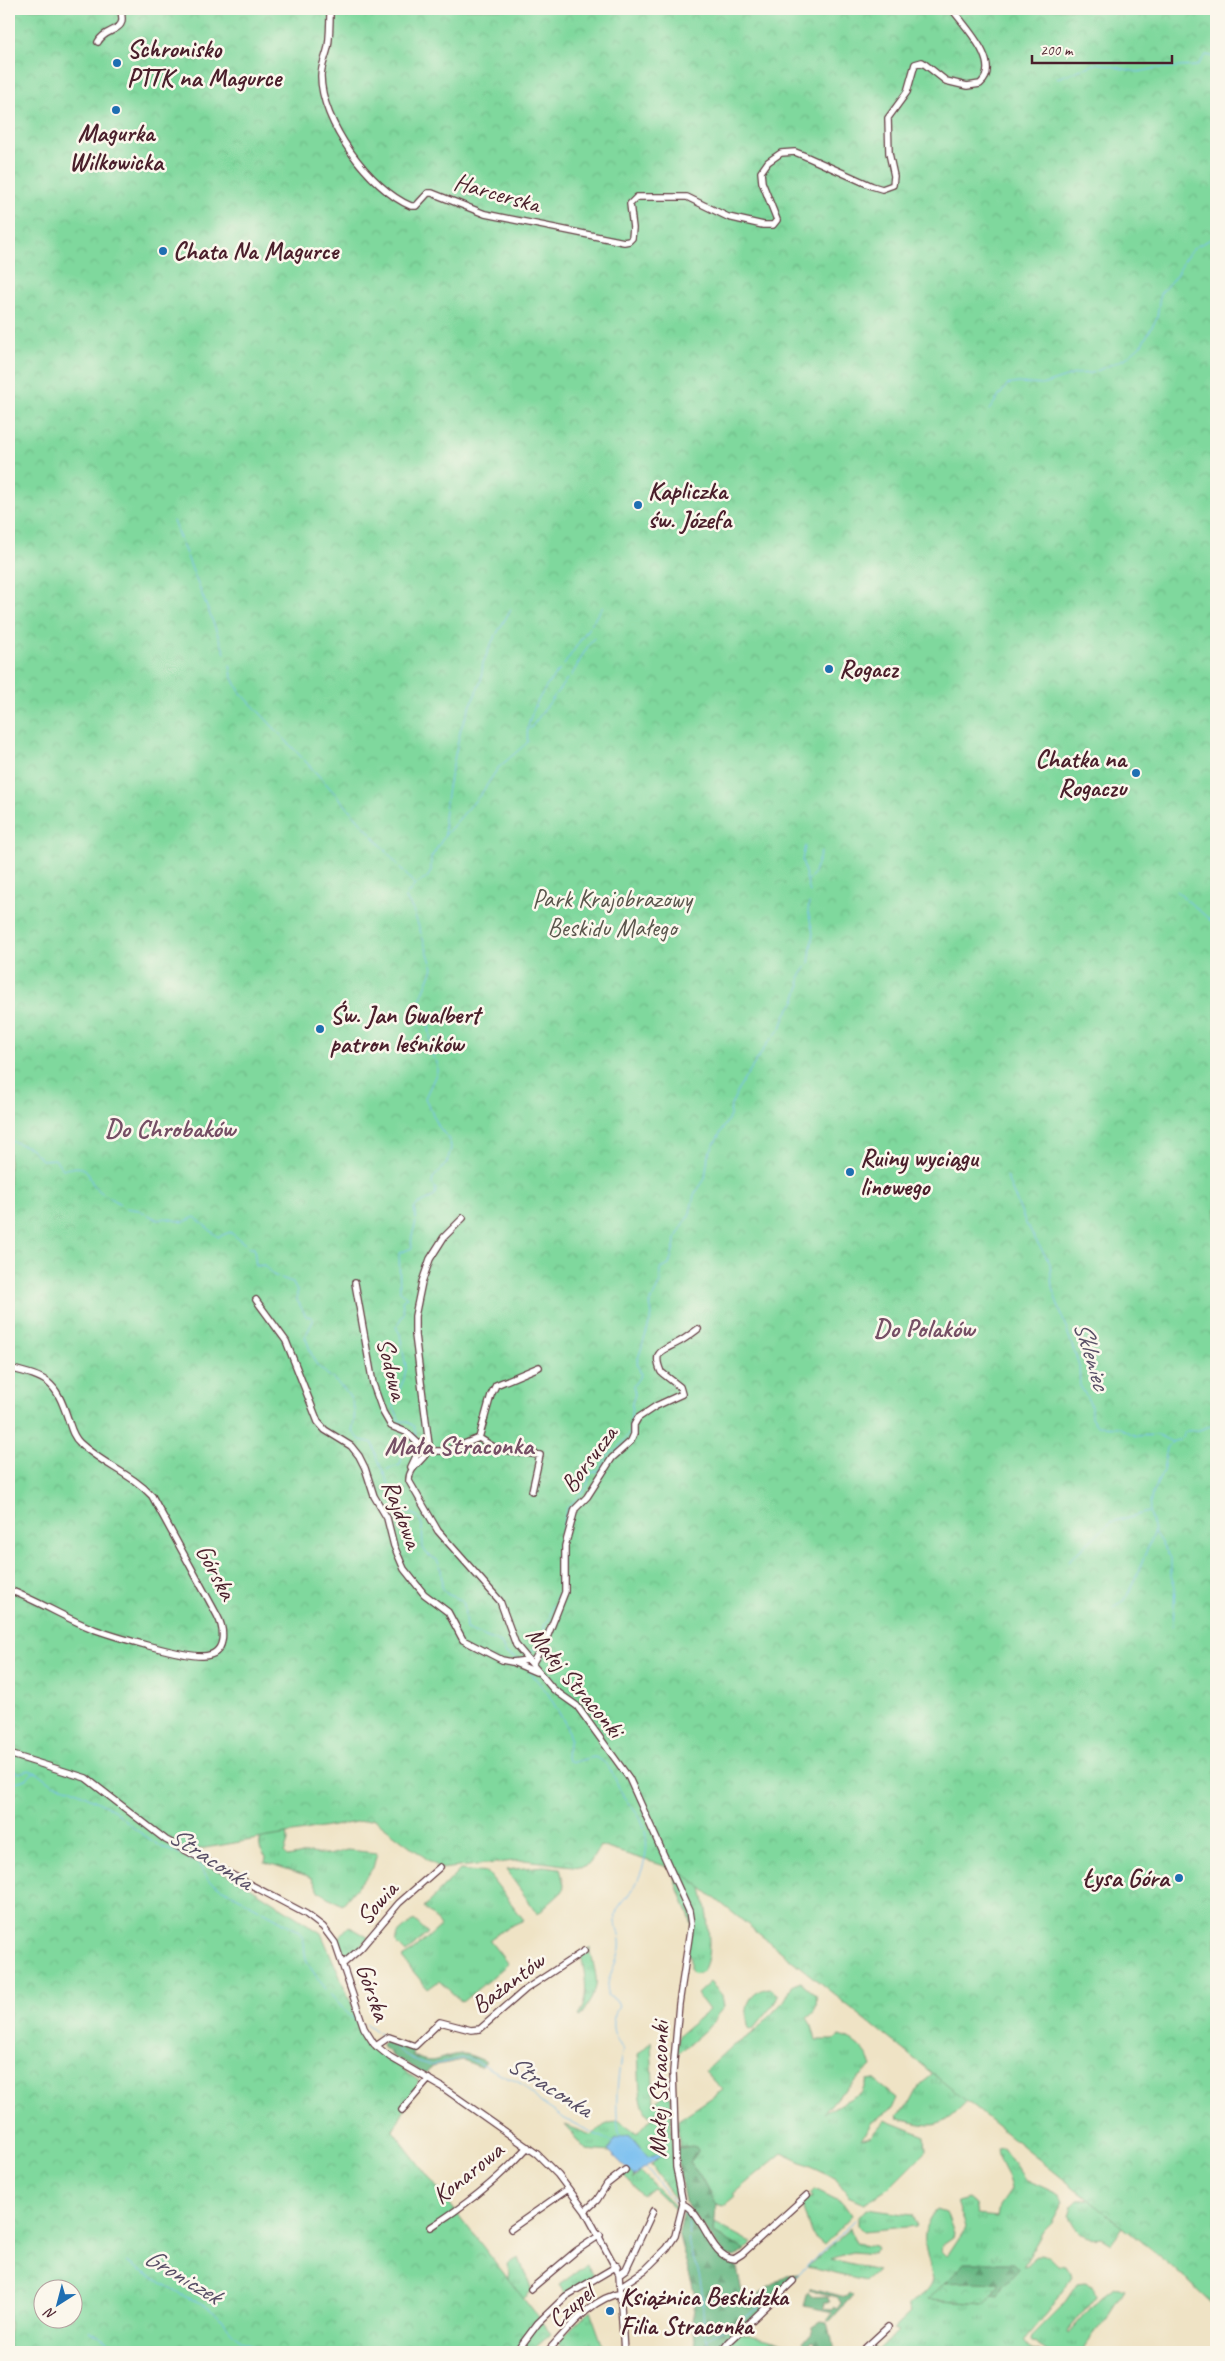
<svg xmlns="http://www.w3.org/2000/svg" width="1225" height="2361" viewBox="0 0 1225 2361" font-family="Caveat,sans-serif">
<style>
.grass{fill:url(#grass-tufts);stroke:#647c64;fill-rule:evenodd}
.forest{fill:url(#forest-firs);stroke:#586c58}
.park{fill:url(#park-crowns);stroke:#647c64;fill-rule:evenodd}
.water{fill:#79bff0;stroke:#626f8e}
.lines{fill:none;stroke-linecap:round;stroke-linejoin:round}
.stream{stroke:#79bff0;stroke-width:1}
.minor-casing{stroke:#633c42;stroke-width:8}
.minor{stroke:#fff;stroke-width:5.5}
.poi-dot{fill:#1f6fb2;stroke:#fbf7ec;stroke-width:2}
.labels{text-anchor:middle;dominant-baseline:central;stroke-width:5;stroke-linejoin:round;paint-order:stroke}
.poi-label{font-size:25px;font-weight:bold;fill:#4a1f2b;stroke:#fbf7ec;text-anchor:start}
.street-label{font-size:25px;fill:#4a1f2b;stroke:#fbf7ec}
.park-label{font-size:25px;fill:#5a564d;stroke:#fbf7ec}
.neighbourhood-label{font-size:26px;font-weight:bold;fill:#754f65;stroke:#fbf7ec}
.water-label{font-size:26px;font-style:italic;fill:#584f66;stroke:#fbf7ec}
</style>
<defs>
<pattern id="grass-tufts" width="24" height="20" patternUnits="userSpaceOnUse" patternTransform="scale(1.25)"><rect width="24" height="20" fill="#7fd89d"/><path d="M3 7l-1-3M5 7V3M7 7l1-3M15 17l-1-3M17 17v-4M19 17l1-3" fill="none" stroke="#6fb987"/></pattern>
<pattern id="forest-firs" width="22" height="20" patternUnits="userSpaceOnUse" patternTransform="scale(1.25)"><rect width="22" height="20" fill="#67b884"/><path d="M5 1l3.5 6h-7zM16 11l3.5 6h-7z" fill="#57956c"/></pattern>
<pattern id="park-crowns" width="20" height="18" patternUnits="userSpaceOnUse" patternTransform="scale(1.25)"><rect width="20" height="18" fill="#7fd89d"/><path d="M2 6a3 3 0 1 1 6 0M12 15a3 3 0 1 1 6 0" fill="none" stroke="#6fb987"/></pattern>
</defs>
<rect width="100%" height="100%" fill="#fbf7ec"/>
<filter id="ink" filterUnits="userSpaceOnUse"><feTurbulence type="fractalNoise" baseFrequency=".02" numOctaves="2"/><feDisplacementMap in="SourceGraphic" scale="10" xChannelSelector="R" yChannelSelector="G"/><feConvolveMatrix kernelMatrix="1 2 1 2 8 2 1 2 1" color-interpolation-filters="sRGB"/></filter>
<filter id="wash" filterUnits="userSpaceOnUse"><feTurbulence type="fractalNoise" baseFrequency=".0096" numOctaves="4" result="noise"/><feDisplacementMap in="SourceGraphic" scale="20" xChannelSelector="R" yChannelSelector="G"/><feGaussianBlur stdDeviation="1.12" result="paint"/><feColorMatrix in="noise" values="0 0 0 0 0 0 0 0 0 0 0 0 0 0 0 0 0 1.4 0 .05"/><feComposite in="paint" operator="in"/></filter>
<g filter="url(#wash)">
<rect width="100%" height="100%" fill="#efe3c5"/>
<path class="grass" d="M287,1830L288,1842L284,1854L287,1857L310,1853L329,1855L347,1850L377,1853L373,1868L342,1905L320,1892L311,1877L265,1862L266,1857C258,1848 258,1844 263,1832Z
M669,1863L697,1864C702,1889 718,1952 702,1972L694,1974L690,1970V1955H687L692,1924Z
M543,1866L560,1868L564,1885L563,1891L538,1914L506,1870Z
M460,1870L488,1873L524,1920L504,1929L489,1940L508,1964L462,2002L439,1981L428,1989L402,1958L410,1953L441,1926L424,1907Z
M414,1920L428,1933L406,1953L396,1943L398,1934Z
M349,1926L369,1938L346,1959L337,1939Z
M590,1947C597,1986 603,1982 580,2017L578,2016C590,1999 585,1974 581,1955Z
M710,1982L722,1995L724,2007L717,2015L714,2022L677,2055L675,2068L679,2035L709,2010L697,1994Z
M801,1982L816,1995C817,2006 817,2011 807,2018L812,2026L816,2040H834L839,2036C853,2038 868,2052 872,2066L838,2096L824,2113L862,2092L867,2080L873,2079L897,2098L892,2109L872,2122L861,2140L871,2136L885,2120L925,2136L926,2151L888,2189L864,2203L848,2196L834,2177L782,2153L733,2194L736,2196L723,2207L716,2205L701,2177L689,2162L698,2150L686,2146L679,2147L678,2120L723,2090L705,2071L726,2051L753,2033L784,2001L793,1985Z
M769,1988L778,1995L774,2004L753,2029H749C744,2009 746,1993 769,1988Z
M651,2042L654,2105L663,2095L671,2096L672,2141L680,2205L651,2165L661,2155L648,2157L631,2137L608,2150L610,2152L586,2150L564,2125L591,2135L605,2125L618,2120L637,2134L657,2111L649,2116C637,2105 640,2070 638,2054Z
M938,2069L969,2099C940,2129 938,2129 899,2119L897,2115L911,2102L921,2083Z
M1003,2148L1025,2179L1060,2195L1063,2202L1052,2222L1043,2231L1023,2267L1028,2266L1033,2258L1040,2254L1049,2256L1058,2265L1065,2266L1072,2277L1049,2311L1024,2341L1031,2350L1040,2352H872L871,2348L874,2345L877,2351L898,2331L893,2329L911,2312L908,2304C918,2299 931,2290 933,2279C927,2254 916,2230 937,2209L946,2212L954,2233L953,2237L943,2244L942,2251L947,2256L966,2227L957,2202L969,2199L975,2204L977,2215L998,2217L1000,2206L1011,2190C1010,2175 998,2168 997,2149ZM944,2284L999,2285L985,2304L929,2300Z
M629,2170L634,2176L632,2179L641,2172L679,2210L678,2212L653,2188L642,2195L623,2176Z
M815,2189L843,2203L852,2216L824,2245L811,2234L801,2202L806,2198H812L810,2194Z
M1121,2197L1132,2215L1111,2243L1101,2237C1084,2240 1076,2232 1069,2217L1072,2206L1078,2200Z
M866,2209L912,2215L917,2226L863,2231L858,2226V2218Z
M715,2223L752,2243L745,2250L714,2233Z
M850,2229L856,2243L875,2246L877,2250L873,2254L852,2252L831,2259L877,2270L865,2281L807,2267Z
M519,2258L532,2291L501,2319L509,2272L507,2264Z
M586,2265L594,2277L566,2295L559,2285Z
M1086,2283L1093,2286L1096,2295L1068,2331L1069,2333L1101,2296L1114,2286L1124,2290L1107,2317L1080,2352H1048L1031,2341L1032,2336L1063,2305L1077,2284Z
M590,2310L602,2344L601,2352H568L557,2342Z
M741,2333L800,2347L794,2352H734L724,2349Z"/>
<path class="forest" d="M388,2039L414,2050L412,2055C435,2068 439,2055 462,2054C470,2054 477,2058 485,2061L480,2067L463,2060L432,2066L426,2074L396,2058L381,2045Z
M692,2146L696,2147L698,2150L689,2162L701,2177L716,2205L714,2233L745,2250L736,2257L725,2256L685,2202L678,2165V2148Z
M683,2209L690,2211L719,2253L736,2262L743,2299L746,2303L786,2275L799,2274L720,2352H700L696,2346L692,2320L696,2299L678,2233Z
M964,2263H1014L1019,2269L1003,2286L998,2296L992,2295L998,2286L997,2283H944Z
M811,2288L845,2297L849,2292L853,2295L829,2322L827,2320L833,2312L804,2306L808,2292L812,2297L827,2296L830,2301H824L823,2308L832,2309L833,2307L837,2309L841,2303L837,2297L809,2290Z
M821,2322L828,2323L835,2352H818L814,2341L804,2345L802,2341L811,2335L813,2327Z"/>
<path class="park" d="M9,9H1216V2308L1170,2265L681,1871L600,1846L590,1863L581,1867L524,1860L440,1869L374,1819L176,1853L236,1878L321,1933L359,2021L362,2040L419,2081L393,2131L551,2334L530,2352H9ZM42,2288H72V2318H42Z
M973,2282L997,2283L999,2285L985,2304L928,2300L944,2283Z"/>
<path class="water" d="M629,2135L648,2157L659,2153L661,2155L634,2176L608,2150L614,2140Z"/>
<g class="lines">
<path class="stream" d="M1057,78L1098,63L1138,72L1157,68L1197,66L1206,55L1216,57
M989,410L1007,385L1018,383L1042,385L1075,374L1092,373L1126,358L1142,344L1157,318L1160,294L1177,274L1185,258L1195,247L1211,239L1216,231
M173,521L225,653
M230,665L232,676L240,692C300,755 359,818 415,885
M564,665L603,606
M571,676C579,664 584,649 594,638
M530,729L567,679
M445,835L444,818L448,787L461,728L481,681L483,663L492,642L511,609
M805,846L802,860L810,893
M808,881L814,873L821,852
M1176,891L1216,925
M9,1140L30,1148L42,1160L55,1159L63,1169C69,1169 75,1166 82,1168C90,1171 89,1179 93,1184C101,1196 116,1198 124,1208L139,1210L158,1220L165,1218L184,1222L195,1217L218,1237L230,1232L250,1248H254L256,1266L264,1265L273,1275L292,1282L297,1291V1300L306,1316L311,1317L313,1321L305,1337C309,1345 312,1359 317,1365C339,1387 362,1394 352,1431L360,1440L373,1443C378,1466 392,1485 396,1508L417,1516L422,1525L423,1548L427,1554L437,1560L441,1568L442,1587L447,1594L461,1600L464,1604L466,1629L501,1643L506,1654L519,1659
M1006,1176L1027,1226L1050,1263L1052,1288L1079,1365L1080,1385L1091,1405V1417L1097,1426L1118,1427L1136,1436L1158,1435L1172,1442L1180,1439L1186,1431L1199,1430L1216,1424
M417,1440L414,1426L406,1421L400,1422L393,1405L404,1379L406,1368L400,1334L396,1327L404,1313L402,1301L407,1297L400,1291L399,1253L412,1248C409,1228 420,1229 414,1209L418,1204L435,1196L436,1189L432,1184L433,1178L447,1163L451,1148L450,1141L439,1127L425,1098L437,1072V1062L433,1057L428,1020L419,1003L433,968L413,910L405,897L415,885L427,878L431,871V858L445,835L481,794L498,768L528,742C523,721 545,684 560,670
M385,1470L400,1465L403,1452L416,1444
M1154,1532L1171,1558V1576L1175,1586L1173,1626
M1068,1561L1111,1522L1148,1512
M555,1599L561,1591L558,1580L562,1567L560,1545L564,1520L567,1508L586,1489L591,1473L600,1470L608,1455L619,1448L630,1432L632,1403L635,1394L633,1386L641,1375L637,1362L652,1315L650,1303L660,1283V1269L669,1265L677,1236L690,1213L694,1195L705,1179L708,1155L730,1116L731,1105L740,1086L767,1044L781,1028L786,1014L795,1001L800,986L799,978L809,963L813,933L808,911L809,903
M1113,1608L1125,1600L1138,1573L1154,1531L1149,1512L1152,1494L1163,1471L1167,1448L1172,1442
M528,1656L545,1633L544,1626L549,1620L553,1605
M529,1671L547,1692L566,1725L570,1739L566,1754L568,1760L573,1762L594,1757C611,1762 614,1778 621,1792C628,1806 641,1813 645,1830C649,1851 644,1870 633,1889C629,1896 621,1902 617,1910C612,1922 622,1935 620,1948C617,1966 607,1972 607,1995L617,2001L619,2006C608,2025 613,2033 623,2050C617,2071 614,2116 620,2138
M9,1769L19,1773L28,1770L40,1774L53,1784L70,1788L114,1810L135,1829L160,1846L198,1863L209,1881L297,1930C308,1940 302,1949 307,1961C312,1974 348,2017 359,2023
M9,1784L26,1779L33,1773
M366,2024L384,2037
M387,2040C399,2051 419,2067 436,2064C447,2063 456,2058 468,2058L524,2085L540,2102L565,2119L613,2143
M645,2166L679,2207
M683,2212C692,2221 687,2233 689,2245C691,2257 698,2267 700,2279C705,2305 700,2327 711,2352
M126,2262L184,2296L210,2307L241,2341L271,2352
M793,2279L855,2221
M89,2330L126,2352
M707,2340C714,2331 725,2330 735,2324C748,2316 760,2307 772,2298
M425,2352L436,2350"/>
</g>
</g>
<g filter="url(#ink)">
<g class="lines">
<g class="minor-casing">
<path id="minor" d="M330,9C330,21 330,35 328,47C326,57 321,66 321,76C321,122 370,189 411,206H416L428,193H432L485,214L624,242L629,241L632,238L633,228L630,204L637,197H687L728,217L763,225H773L777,220L762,182L761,172L768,162L781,153L795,152L805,156L872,186L882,189L893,185L894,176L889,153L888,118L907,92L915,64L922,62L946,81L967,86L980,84C1003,64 964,26 952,9
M98,42C106,26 129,34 120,9
M463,1218L444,1237L430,1259L422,1282L415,1316V1335L429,1445C428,1460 408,1465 409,1481L438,1531L500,1601L516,1645L553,1689L577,1706L629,1778L689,1911L691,1924L679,2004L673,2072L676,2167L683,2204L675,2236L667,2248L645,2270L621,2286
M355,1283L373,1384L383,1412L391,1426L406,1432L421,1446L411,1467
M256,1300L286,1341L318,1422L325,1430L351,1446L359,1456L365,1468L374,1496L387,1518L394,1546L404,1569L424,1594L448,1612L463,1640L502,1660L512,1662L528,1660
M9,1368C48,1378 55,1380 68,1419C71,1428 73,1437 80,1443C102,1464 132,1474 152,1496L217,1615C225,1630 227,1655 203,1656C183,1657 116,1637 96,1630C66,1619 39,1601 9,1590
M479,1438L497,1449L540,1455L532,1491
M428,1451H446L479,1438L491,1395L496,1385L539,1367
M515,1663L536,1672
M532,1664L546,1640L565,1592V1546L575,1509L587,1497L612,1458L631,1441L634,1434V1425L638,1418L656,1406L682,1394L680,1387L661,1372C652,1351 662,1351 677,1343C685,1339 691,1334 698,1329
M9,1754L86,1778L166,1840L306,1914L323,1927L335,1943L364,2028L374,2044L390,2057L442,2087L537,2154L558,2175L585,2211L619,2274L624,2352
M343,1964L361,1948L399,1903L440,1867
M376,2046L389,2037L415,2046L440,2022L471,2030L480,2029L526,1989L584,1951
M402,2110L429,2079
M683,2204C704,2214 710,2257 734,2259L742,2254L807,2195
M585,2211L597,2200L607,2184L625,2170
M431,2227C466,2205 500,2178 528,2147
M511,2229L568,2189
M619,2274L626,2269L653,2211
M531,2289L576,2251L600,2235
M520,2347L538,2323L566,2296L617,2266
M547,2352C567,2331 590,2298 622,2293
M721,2352L729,2342L793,2281
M861,2352L888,2327"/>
</g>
<use href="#minor" class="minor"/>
</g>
</g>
<g class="poi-dot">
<circle cx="117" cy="63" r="5"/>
<circle cx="116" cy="110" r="5"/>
<circle cx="163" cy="251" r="5"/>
<circle cx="638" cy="505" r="5"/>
<circle cx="829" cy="669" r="5"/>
<circle cx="1136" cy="773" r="5"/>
<circle cx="320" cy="1029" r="5"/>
<circle cx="850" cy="1172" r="5"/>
<circle cx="1179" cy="1878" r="5"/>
<circle cx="610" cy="2311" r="5"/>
</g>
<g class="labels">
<g class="poi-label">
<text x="127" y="49">Schronisko<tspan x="127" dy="29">PTTK na Magurce</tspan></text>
<text x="116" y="133" text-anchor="middle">Magurka<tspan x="116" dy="29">Wilkowicka</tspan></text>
<text x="173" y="251">Chata Na Magurce</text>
<text x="648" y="491">Kapliczka<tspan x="648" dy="29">św. Józefa</tspan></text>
<text x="839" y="669">Rogacz</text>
<text x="1126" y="759" text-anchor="end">Chatka na<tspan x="1126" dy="29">Rogaczu</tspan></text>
<text x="330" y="1015">Św. Jan Gwalbert<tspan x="330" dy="29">patron leśników</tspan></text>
<text x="860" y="1158">Ruiny wyciągu<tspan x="860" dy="29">linowego</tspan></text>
<text x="1169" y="1878" text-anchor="end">Łysa Góra</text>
<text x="620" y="2297">Książnica Beskidzka<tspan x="620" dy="29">Filia Straconka</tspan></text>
</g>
<g class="street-label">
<text transform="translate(497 193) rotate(16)">Harcerska</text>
<text transform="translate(392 1369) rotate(76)">Sodowa</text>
<text transform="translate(589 1459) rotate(-53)">Borsucza</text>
<text transform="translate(402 1514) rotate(69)">Rajdowa</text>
<text transform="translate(216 1572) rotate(62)">Górska</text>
<text transform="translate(575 1682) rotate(50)">Małej Straconki</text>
<text transform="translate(377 1903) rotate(-48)">Sowia</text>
<text transform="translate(508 1983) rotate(-37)">Bażantów</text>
<text transform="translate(373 1992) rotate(71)">Górska</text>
<text transform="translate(659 2089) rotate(-89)">Małej Straconki</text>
<text transform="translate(468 2173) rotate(-39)">Konarowa</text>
<text transform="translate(571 2306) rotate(-40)">Czupel</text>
</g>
<g class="park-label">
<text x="612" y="899">Park Krajobrazowy<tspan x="612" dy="29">Beskidu Małego</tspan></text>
</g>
<g class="neighbourhood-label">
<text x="170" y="1128">Do Chrobaków</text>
<text x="924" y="1328">Do Polaków</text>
<text x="459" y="1445">Mała Straconka</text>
</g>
<g class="water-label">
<text transform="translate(1092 1355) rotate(73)">Skleniec</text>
<text transform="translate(211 1858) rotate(33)">Straconka</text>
<text transform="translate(550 2086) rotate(32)">Straconka</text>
<text transform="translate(183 2276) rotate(31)">Groniczek</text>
</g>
</g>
<rect width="1225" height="2361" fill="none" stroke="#fbf7ec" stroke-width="30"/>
<g transform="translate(58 2304) rotate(216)"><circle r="24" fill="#fbf7ec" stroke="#b4a19f"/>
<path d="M0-4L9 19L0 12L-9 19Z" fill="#1f6fb2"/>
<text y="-8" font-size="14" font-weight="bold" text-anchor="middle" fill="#4a1f2b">N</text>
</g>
<path d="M1032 55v8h140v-8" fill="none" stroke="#4a1f2b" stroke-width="2.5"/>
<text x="1040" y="55" font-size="15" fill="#4a1f2b" stroke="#fbf7ec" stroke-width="4" paint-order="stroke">200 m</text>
</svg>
